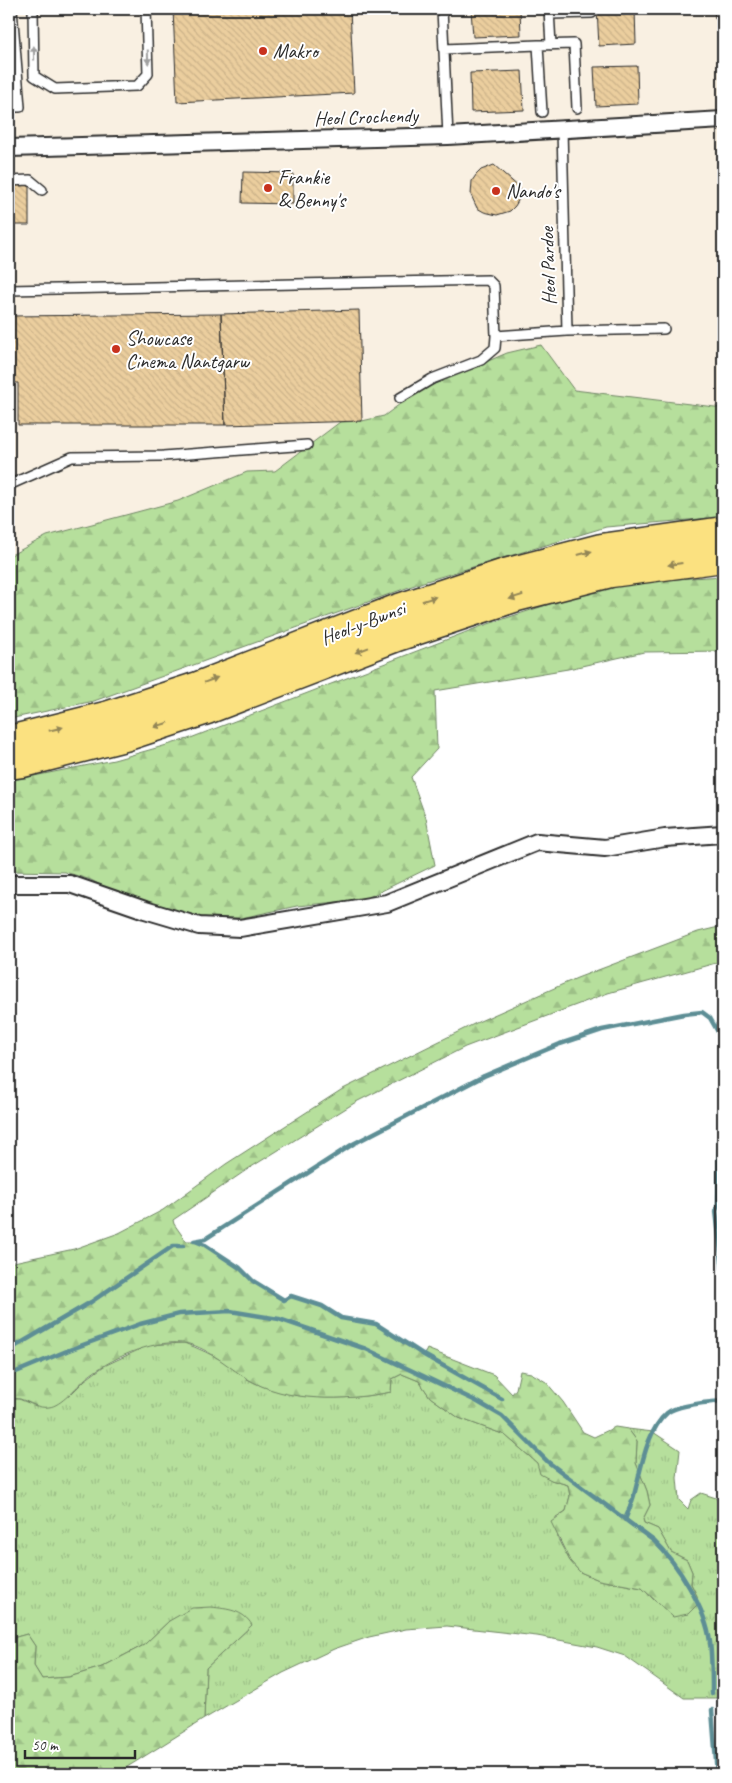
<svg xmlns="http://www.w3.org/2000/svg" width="732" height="1783" viewBox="0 0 732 1783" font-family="Caveat,sans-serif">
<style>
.built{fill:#f9f0e2}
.grass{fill:url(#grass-tufts);stroke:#708564}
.forest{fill:url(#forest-firs);stroke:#708564}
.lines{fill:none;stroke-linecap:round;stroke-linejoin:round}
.stream{stroke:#5d8e95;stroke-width:4.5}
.building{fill:url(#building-back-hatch);stroke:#2b2b2b}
.service-casing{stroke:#2b2b2b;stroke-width:12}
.minor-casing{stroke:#2b2b2b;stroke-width:20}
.trunk-casing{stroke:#2b2b2b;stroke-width:31}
.service{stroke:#fff;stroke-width:9}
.minor{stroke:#fff;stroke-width:16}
.trunk{stroke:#fbe180;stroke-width:28}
.oneway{fill:#a0a0a0}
.oneway2{fill:#938656}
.poi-dot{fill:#c8321e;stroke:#fff;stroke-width:2}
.labels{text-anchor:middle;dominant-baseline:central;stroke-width:4;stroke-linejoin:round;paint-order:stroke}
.poi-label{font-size:20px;fill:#2b2b2b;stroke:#fff;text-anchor:start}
.street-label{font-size:20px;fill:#2b2b2b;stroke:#fff}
</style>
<defs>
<pattern id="grass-tufts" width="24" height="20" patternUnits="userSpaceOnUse" patternTransform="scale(1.25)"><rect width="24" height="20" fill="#b6df9c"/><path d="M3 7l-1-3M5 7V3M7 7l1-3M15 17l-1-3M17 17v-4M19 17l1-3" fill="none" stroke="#9dc087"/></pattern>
<pattern id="forest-firs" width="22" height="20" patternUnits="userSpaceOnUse" patternTransform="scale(1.25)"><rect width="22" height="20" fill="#b6df9c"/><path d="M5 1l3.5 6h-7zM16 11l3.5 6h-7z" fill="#9dc087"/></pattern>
<pattern id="building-back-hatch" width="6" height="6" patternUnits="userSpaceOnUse" patternTransform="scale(1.25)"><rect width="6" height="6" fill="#ebce9e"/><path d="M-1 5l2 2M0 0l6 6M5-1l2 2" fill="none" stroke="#cab188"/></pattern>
</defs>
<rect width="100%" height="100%" fill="#fff"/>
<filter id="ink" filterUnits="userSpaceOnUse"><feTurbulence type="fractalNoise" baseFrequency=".02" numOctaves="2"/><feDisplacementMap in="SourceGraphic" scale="10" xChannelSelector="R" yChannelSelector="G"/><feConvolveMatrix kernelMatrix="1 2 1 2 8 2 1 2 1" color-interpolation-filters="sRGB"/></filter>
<g filter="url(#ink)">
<path class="built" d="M9,9H723V408L574,390L507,353L416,392L384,416L362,421L340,423L275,471L247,472L178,501L47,536L9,556Z"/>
<path class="grass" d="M184,1343C198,1348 213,1355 226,1363C233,1368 240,1374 247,1379C290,1402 344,1401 391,1392L392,1379L402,1374L419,1381L430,1397L459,1418L505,1435L537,1463L551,1480L568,1485L570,1496L566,1511L556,1517L558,1539L570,1561L580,1572L599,1580L642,1588L656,1602L697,1605V1596L691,1584L692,1572L687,1560L671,1552L658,1529L644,1523L643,1519L650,1505L647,1491L636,1463L637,1441L628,1429L653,1432L680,1450L677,1478L679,1500L688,1509L691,1500L701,1493L716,1498L723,1513V1698H684L625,1656L597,1647L537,1636L447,1626L406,1629L369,1637L334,1649L283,1673L204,1719L206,1668L252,1625L169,1621L144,1645L102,1667L69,1677L42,1679L34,1666L35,1646L27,1634L9,1639V1399H19L36,1406L71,1394L85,1380L104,1366L149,1345Z"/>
<path class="forest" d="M541,345L574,390L723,408V517L606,527L423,582L94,701L9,719V556L47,536L178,501L247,472L275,471L340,422L362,421L384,416L416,392L507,353Z
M723,576V651L644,652L568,669L435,691L437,749L411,777L426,818L435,865L365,899L297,906L241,918H205L123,897L91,880L65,872L9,871V781L114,760L188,739L482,626L614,583Z
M723,926V961L608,993L465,1047L356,1102L248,1169L173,1220L174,1224L186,1241H194L205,1245L240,1268L253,1282L283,1300L291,1296L322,1306L341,1318L376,1324L424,1355L427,1349L494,1375L512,1394L516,1389L520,1371L531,1373L546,1382L563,1402L583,1432L594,1437L615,1427L628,1429L637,1441L636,1463L647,1491L650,1505L643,1519L644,1523L658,1529L671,1552L687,1560L692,1572L691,1584L697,1596V1605L688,1614L673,1617L642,1588L599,1580L580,1572L570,1561L551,1522L566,1511L570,1496L568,1485L551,1480L540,1474L537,1463L505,1435L459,1418L430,1397L419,1381L402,1374L392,1379L391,1392C345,1401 286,1403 246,1378C228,1367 205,1345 183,1343C150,1340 109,1359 85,1379C76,1387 61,1406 49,1407C38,1409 30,1402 20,1399C17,1398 12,1399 9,1399V1263L74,1249L119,1233L163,1210L226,1164L341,1090L480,1021L577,978L698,932Z
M211,1607C228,1609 243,1610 252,1625L206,1668L204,1719L116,1774H9V1639L27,1634L35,1646L34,1666L42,1679L69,1677L102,1667L144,1645L169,1621L192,1608Z"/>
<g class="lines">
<path class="stream" d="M194,1241L205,1239L353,1144L484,1076L560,1044L602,1030L684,1014L702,1012L710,1018L718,1032L721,1054L718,1205L716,1211L723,1270
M195,1241L205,1245L240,1268L253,1281L284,1300L291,1296L322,1306L341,1318L376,1324L424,1355L502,1399
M9,1350L91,1302L173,1246H183
M9,1375L69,1350L140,1324L179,1314L230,1311L279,1319L366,1349L476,1401L502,1416L548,1462L654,1541C678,1564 706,1609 710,1642C712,1659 712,1676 712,1693
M625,1520C628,1512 632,1503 634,1495C641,1470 646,1431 667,1413C677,1405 710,1402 723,1401
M712,1710L717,1774"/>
</g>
<path class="building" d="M173,9H350L354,93L177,102Z
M471,9H520L521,35L473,37Z
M597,9H635L636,44L599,46Z
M714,9H723V19H715Z
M637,66L638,104L596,106L594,67Z
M522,71L524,110L471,112L470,73Z
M9,75H14L15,104H9Z
M494,165L521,189L519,199L515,206L510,211L497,215L484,212L477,208L471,195L472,181L476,175L481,170Z
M243,172L293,173V204L242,203Z
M9,184H29V225H9Z
M359,310L362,421L225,425L221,314Z
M221,314L225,425H18V383H9V316Z"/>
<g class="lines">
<g class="service-casing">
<path id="service" d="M33,9L34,76L55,89L137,86L148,74L146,9
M442,9L448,136
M549,10L551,45
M550,14L592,13
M538,45L574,44L577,108
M444,49L538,45L542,112
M9,107H20L12,9
M9,181L30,180L42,190
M9,290L488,280L494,286L496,336L567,331L562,129
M567,331L664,329
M400,398L432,379L481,360L495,348L496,336
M9,485L72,457L163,456L307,445"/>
</g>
<g class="minor-casing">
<path id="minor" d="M9,148L448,136L723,120
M9,884H70L145,910L199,926L240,928L387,903L537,842L605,848L665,838L723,834"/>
</g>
<g class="trunk-casing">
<path id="trunk" d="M9,740L109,715L198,686L396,609L505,573L601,548L723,531
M9,765L23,763L125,737L207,710L397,637L517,597L611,573L723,558"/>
</g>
<use href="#service" class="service"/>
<use href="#minor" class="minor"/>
<use href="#trunk" class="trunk"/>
</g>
<defs><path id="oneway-solid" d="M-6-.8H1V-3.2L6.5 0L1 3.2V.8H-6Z" transform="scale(1.25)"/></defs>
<g class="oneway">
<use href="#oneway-solid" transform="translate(34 53) rotate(-91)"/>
<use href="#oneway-solid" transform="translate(148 57) rotate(88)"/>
</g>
<g class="oneway2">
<use href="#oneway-solid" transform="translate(585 553) rotate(-15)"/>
<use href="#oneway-solid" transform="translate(675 564) rotate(172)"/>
<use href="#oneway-solid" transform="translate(516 597) rotate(163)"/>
<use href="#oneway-solid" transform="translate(429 599) rotate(-18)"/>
<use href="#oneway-solid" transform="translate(362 650) rotate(159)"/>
<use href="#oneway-solid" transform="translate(211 680) rotate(-21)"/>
<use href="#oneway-solid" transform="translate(161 725) rotate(162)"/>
<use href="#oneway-solid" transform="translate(56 729) rotate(-14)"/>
</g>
</g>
<g class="poi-dot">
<circle cx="263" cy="51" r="5"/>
<circle cx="268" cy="188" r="5"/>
<circle cx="496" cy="191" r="5"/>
<circle cx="116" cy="349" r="5"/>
</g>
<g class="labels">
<g class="poi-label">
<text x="273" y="51">Makro</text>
<text x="278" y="177">Frankie<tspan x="278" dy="23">&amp; Benny's</tspan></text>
<text x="506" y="191">Nando's</text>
<text x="126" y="338">Showcase<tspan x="126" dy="23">Cinema Nantgarw</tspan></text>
</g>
<g class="street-label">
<text transform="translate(366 117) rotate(-2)">Heol Crochendy</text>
<text transform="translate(548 266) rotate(-92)">Heol Pardoe</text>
<text transform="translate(363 623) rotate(-21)">Heol-y-Bwnsi</text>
</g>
</g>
<rect width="732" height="1783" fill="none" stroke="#fff" stroke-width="30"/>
<rect x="15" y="15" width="702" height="1753" fill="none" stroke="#2b2b2b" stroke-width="2" filter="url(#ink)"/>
<path d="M25 1750v8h110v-8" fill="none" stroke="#2b2b2b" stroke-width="2.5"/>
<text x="32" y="1750" font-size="15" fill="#2b2b2b" stroke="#ffffff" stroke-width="4" paint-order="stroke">50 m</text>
</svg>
